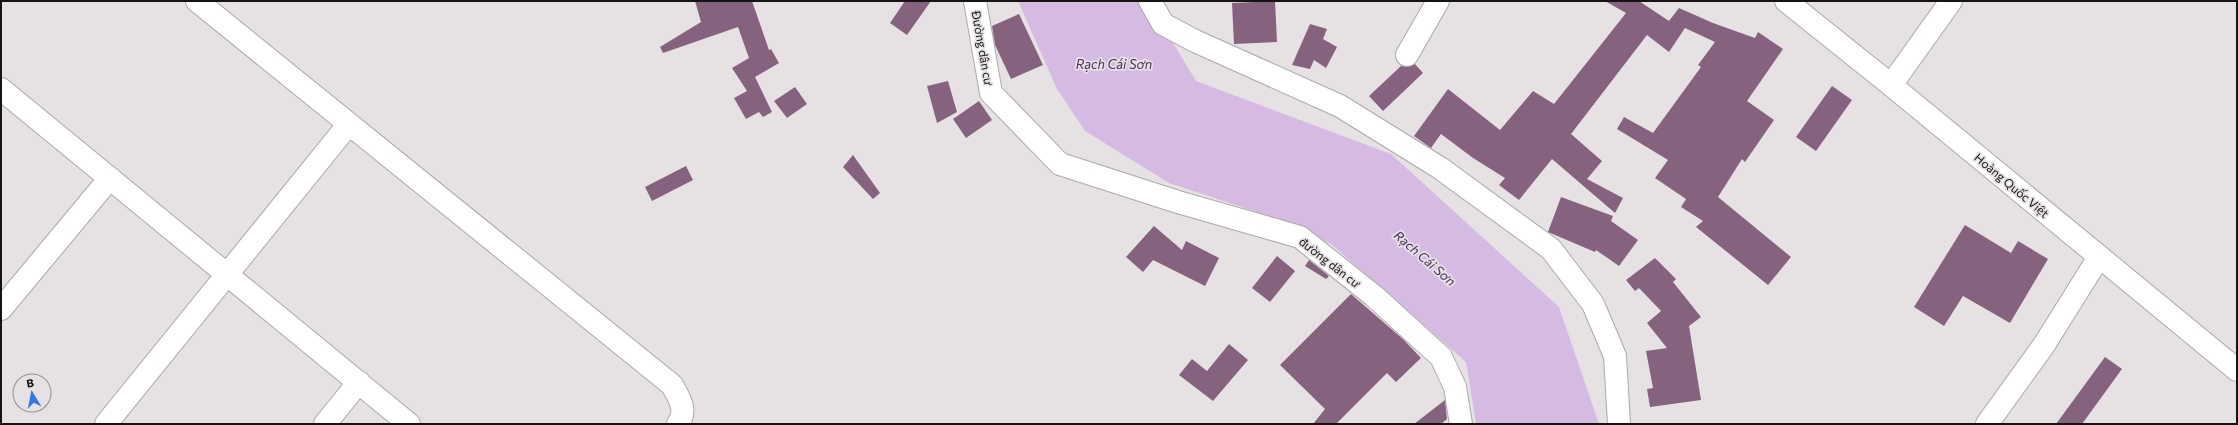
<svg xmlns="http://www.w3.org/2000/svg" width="2238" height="425" viewBox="0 0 2238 425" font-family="Commissioner,sans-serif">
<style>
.water{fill:#d5bbe1}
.building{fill:#85637e}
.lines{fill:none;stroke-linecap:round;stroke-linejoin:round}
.minor-casing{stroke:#aca8a9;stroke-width:24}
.minor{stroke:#fff;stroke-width:22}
.labels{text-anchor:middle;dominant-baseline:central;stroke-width:3.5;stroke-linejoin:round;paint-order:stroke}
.street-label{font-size:12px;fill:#151314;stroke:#e6e2e4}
.water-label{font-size:13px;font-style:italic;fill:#4c2a5a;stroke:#e6e2e4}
</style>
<rect width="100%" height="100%" fill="#e6e2e4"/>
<path class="water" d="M1018,1H1148L1196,81L1391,154L1559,307L1599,424H1476L1466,362L1331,244L1254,211L1169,183L1085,131L1057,89Z"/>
<path class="building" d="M695,1H752L769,50L771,49L779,63L755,77L772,112L763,117L759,112L746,119L734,98L747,91L732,68L749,58L738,27L663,53L660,47L701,22Z
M905,1H931L907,35L890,23Z
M1275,1L1277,42L1234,44L1232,3Z
M1605,1H1639L1669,21L1679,8L1713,23L1755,38L1758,32L1783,49L1747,101L1774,120L1745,162L1742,159L1718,197L1791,257L1768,285L1696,227L1703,221L1681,207L1686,199L1655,178L1668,160L1617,129L1624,117L1653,133L1701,67L1698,65L1715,42L1685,28L1669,52L1647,35L1571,134L1602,161L1587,179L1623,198L1615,213L1552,159L1519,200L1499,185L1505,178L1473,158L1441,134L1431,148L1414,136L1448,89L1500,130L1533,91L1554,104L1626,13Z
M1019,14L1043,65L1011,79L995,45L992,26Z
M1310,24L1327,29L1323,39L1337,47L1326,68L1314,60L1310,69L1292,65Z
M1415,64L1423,73L1383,111L1369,96L1401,66L1407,67Z
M948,81L957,112L937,123L927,86Z
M1832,86L1852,100L1816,151L1796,137Z
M795,87L807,104L787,118L774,101Z
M979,101L992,120L966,138L953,119Z
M853,155L880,193L873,199L843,167Z
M686,166L693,180L652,201L645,187Z
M1561,197L1613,216L1611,221L1638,240L1619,266L1596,250L1595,252L1548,232Z
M1965,225L2011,253L2018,241L2048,259L2010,323L1963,296L1944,326L1914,307Z
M1154,226L1182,250L1186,241L1219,258L1205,286L1153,260L1143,272L1126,257Z
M1277,256L1295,271L1270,302L1252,288Z
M1655,258L1676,279L1673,282L1701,317L1689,326L1701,400L1650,407L1647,389L1653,388L1646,351L1667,348L1647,323L1661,311L1639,288L1635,291L1626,280Z
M1309,260L1329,276L1326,279L1305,266Z
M1351,294L1404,340L1421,358L1396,382L1387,373L1336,424H1313L1325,409L1280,365Z
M1229,344L1248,360L1213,401L1179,375L1192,359L1207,371Z
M2105,357L2122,369L2082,424H2056Z
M1445,400L1447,419L1441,424H1414Z"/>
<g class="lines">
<g class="minor-casing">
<path id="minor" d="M197,1L672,385C679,398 688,410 678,424
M975,1L991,93L1060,164L1178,202L1300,237L1374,296L1441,357L1455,387L1461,424
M1150,1L1163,24L1195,41L1340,106L1440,168L1551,249L1593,304L1615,356L1619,424
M1786,1L1891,85L2237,370
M1407,55L1438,1
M1891,85L1951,1
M1,89L409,424
M1,309L110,178
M106,424L348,125
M325,424L359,382
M1987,424L2044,345L2099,257"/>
</g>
<use href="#minor" class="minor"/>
</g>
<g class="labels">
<g class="street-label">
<text transform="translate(983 48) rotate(80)">Đường dân cư</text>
<text transform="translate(2012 185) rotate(40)">Hoàng Quốc Việt</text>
<text transform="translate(1330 262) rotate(38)">đường dân cư</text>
</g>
<g class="water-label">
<text x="1114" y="64">Rạch Cái Sơn</text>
<text transform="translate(1425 258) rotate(41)">Rạch Cái Sơn</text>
</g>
</g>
<rect width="2238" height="425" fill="none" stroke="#151314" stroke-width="4"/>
<g transform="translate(32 393) rotate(350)"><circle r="19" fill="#e6e2e4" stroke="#928f91"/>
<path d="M0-3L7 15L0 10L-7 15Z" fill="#3179e6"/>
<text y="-6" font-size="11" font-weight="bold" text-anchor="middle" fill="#151314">B</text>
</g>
</svg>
